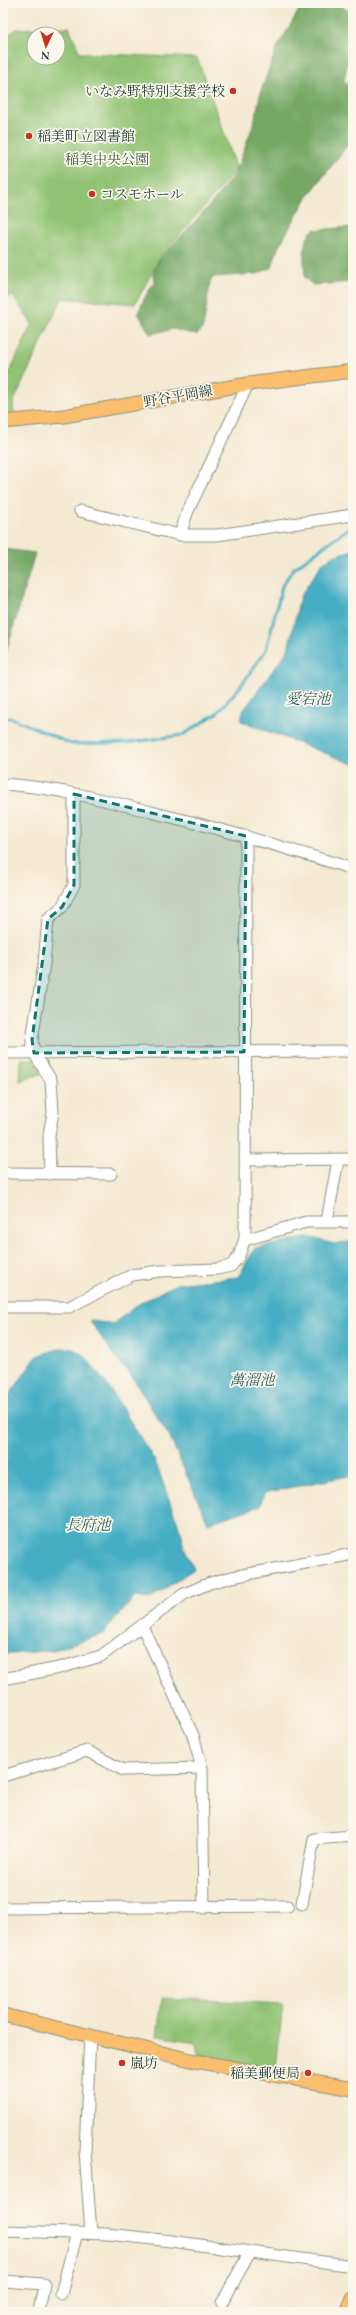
<svg xmlns="http://www.w3.org/2000/svg" width="356" height="2315" viewBox="0 0 356 2315" font-family="'EB Garamond','Noto Serif JP',serif">
<style>
.green{fill:#90c273;stroke:#588054;fill-rule:evenodd}
.forest{fill:#74a865;stroke:#4a724c}
.water{fill:#45aec4;stroke:#32767c}
.lines{fill:none;stroke-linecap:round;stroke-linejoin:round}
.stream{stroke:#45aec4;stroke-width:3}
.minor-casing{stroke:#8a9383;stroke-width:13}
.major-casing{stroke:#8a9383;stroke-width:15}
.minor{stroke:#fff;stroke-width:11}
.major{stroke:#fabe6d;stroke-width:13}
.marked{fill:#0f766e;fill-opacity:0.2;stroke:#0f766e;stroke-width:3;stroke-dasharray:8 5;stroke-linejoin:round}
.poi-dot{fill:#c8321e;stroke:#fbf7ec;stroke-width:1.5}
.labels{text-anchor:middle;dominant-baseline:central;stroke-width:3.5;stroke-linejoin:round;paint-order:stroke}
.poi-label{font-size:14px;fill:#1f3d34;stroke:#fbf7ec;text-anchor:start}
.park-label{font-size:14px;fill:#3b5e44;stroke:#fbf7ec}
.street-label{font-size:14px;fill:#1f3d34;stroke:#fbf7ec}
.water-label{font-size:15px;font-style:italic;fill:#2a5f5f;stroke:#fbf7ec}
</style>
<rect width="100%" height="100%" fill="#fbf7ec"/>
<filter id="ink" filterUnits="userSpaceOnUse"><feTurbulence type="fractalNoise" baseFrequency=".025" numOctaves="2"/><feDisplacementMap in="SourceGraphic" scale="8" xChannelSelector="R" yChannelSelector="G"/><feConvolveMatrix kernelMatrix="1 2 1 2 8 2 1 2 1" color-interpolation-filters="sRGB"/></filter>
<filter id="wash" filterUnits="userSpaceOnUse"><feTurbulence type="fractalNoise" baseFrequency=".012" numOctaves="4" result="noise"/><feDisplacementMap in="SourceGraphic" scale="16" xChannelSelector="R" yChannelSelector="G"/><feGaussianBlur stdDeviation="0.9" result="paint"/><feColorMatrix in="noise" values="0 0 0 0 0 0 0 0 0 0 0 0 0 0 0 0 0 1.4 0 .05"/><feComposite in="paint" operator="in"/></filter>
<g filter="url(#wash)">
<rect width="100%" height="100%" fill="#f4e9d2"/>
<path class="green" d="M69,27L80,53L197,58L237,169L161,256L135,304L62,298L13,403L14,414L3,415V386L32,324L13,296L3,298V38L17,29ZM34,34H58V58H34Z
M21,1059H34L43,1073L20,1081Z
M162,1998L283,2004L276,2069L199,2056L197,2042L157,2036Z"/>
<path class="forest" d="M303,3H338L353,15V48L349,55L344,80L353,92V138L306,199L278,248L272,267L257,274L213,277L210,283L203,328L197,335L173,329L150,334L138,313L144,299L154,282L153,275L159,260L209,206L235,174L254,123L261,91L277,48Z
M353,227V282L313,285L305,278C304,262 301,242 313,230Z
M3,549L35,553L3,663Z"/>
<path class="water" d="M353,550V764L241,721L243,711L288,650L300,597L323,562L336,555Z
M309,1237L334,1244L353,1241V1475L264,1493L260,1506L208,1523L170,1438L131,1375L117,1360L90,1321L113,1324L137,1305L176,1284L238,1277L255,1248Z
M61,1348L73,1349L84,1355L111,1390L155,1461L182,1535L183,1545L194,1569L150,1599L135,1597L103,1634L53,1650L3,1655V1404L37,1356Z"/>
<g class="lines">
<path class="stream" d="M3,718H12L71,744L126,743L183,735L217,713L240,687L266,650L282,586L293,569L353,525"/>
</g>
</g>
<g filter="url(#ink)">
<g class="lines">
<g class="minor-casing">
<path id="minor" d="M248,384L187,513L180,535H217L353,515
M80,511L180,535
M3,784C54,787 105,800 155,813C222,829 287,848 353,869
M3,1053L353,1051
M246,1160L353,1159
M3,1173L111,1174
M50,1174L49,1135L53,1112L51,1080L34,1053L32,1040L44,964L48,919L62,907L74,885V794
M327,1221L338,1160
M245,1240L306,1222H353
M3,1307H69L132,1275L160,1271L217,1269L231,1266L239,1256L245,1238L246,836
M142,1626L193,1735L202,1768L204,1908
M3,1679L59,1668L101,1656L184,1594L210,1583L232,1577L353,1554
M3,1776L87,1751L123,1770L202,1768
M302,1904L314,1839L353,1836
M3,1908L288,1906
M90,2035L85,2151L91,2233
M3,2231L108,2234L171,2241L353,2266
M3,2281L44,2284L39,2312
M61,2294L77,2233
M222,2303L250,2252"/>
</g>
<g class="major-casing">
<path id="major" d="M3,422L64,416L248,384L353,371
M3,2015L195,2061L353,2089
M347,2312L353,2299"/>
</g>
<use href="#minor" class="minor"/>
<use href="#major" class="major"/>
</g>
</g>
<path class="marked" d="M74,794L246,836L244,1052L34,1053L32,1040L48,919L62,907L74,885Z"/>
<g class="poi-dot">
<circle cx="233" cy="91" r="4"/>
<circle cx="29" cy="136" r="4"/>
<circle cx="92" cy="194" r="4"/>
<circle cx="122" cy="2063" r="4"/>
<circle cx="308" cy="2073" r="4"/>
</g>
<g class="labels">
<g class="poi-label">
<text x="225" y="91" text-anchor="end">いなみ野特別支援学校</text>
<text x="37" y="136">稲美町立図書館</text>
<text x="100" y="194">コスモホール</text>
<text x="130" y="2063">嵐坊</text>
<text x="300" y="2073" text-anchor="end">稲美郵便局</text>
</g>
<g class="park-label">
<text x="107" y="159">稲美中央公園</text>
</g>
<g class="street-label">
<text transform="translate(178 396) rotate(-10)">野谷平岡線</text>
</g>
<g class="water-label">
<text x="308" y="698">愛宕池</text>
<text x="252" y="1379">萬溜池</text>
<text x="88" y="1524">長府池</text>
</g>
</g>
<rect width="356" height="2315" fill="none" stroke="#fbf7ec" stroke-width="16"/>
<g transform="translate(46 46) rotate(184)"><circle r="19" fill="#fbf7ec" stroke="#a3ada2"/>
<path d="M0-3L7 15L0 10L-7 15Z" fill="#c8321e"/>
<text y="-6" font-size="11" font-weight="bold" text-anchor="middle" fill="#1f3d34">N</text>
</g>
</svg>
